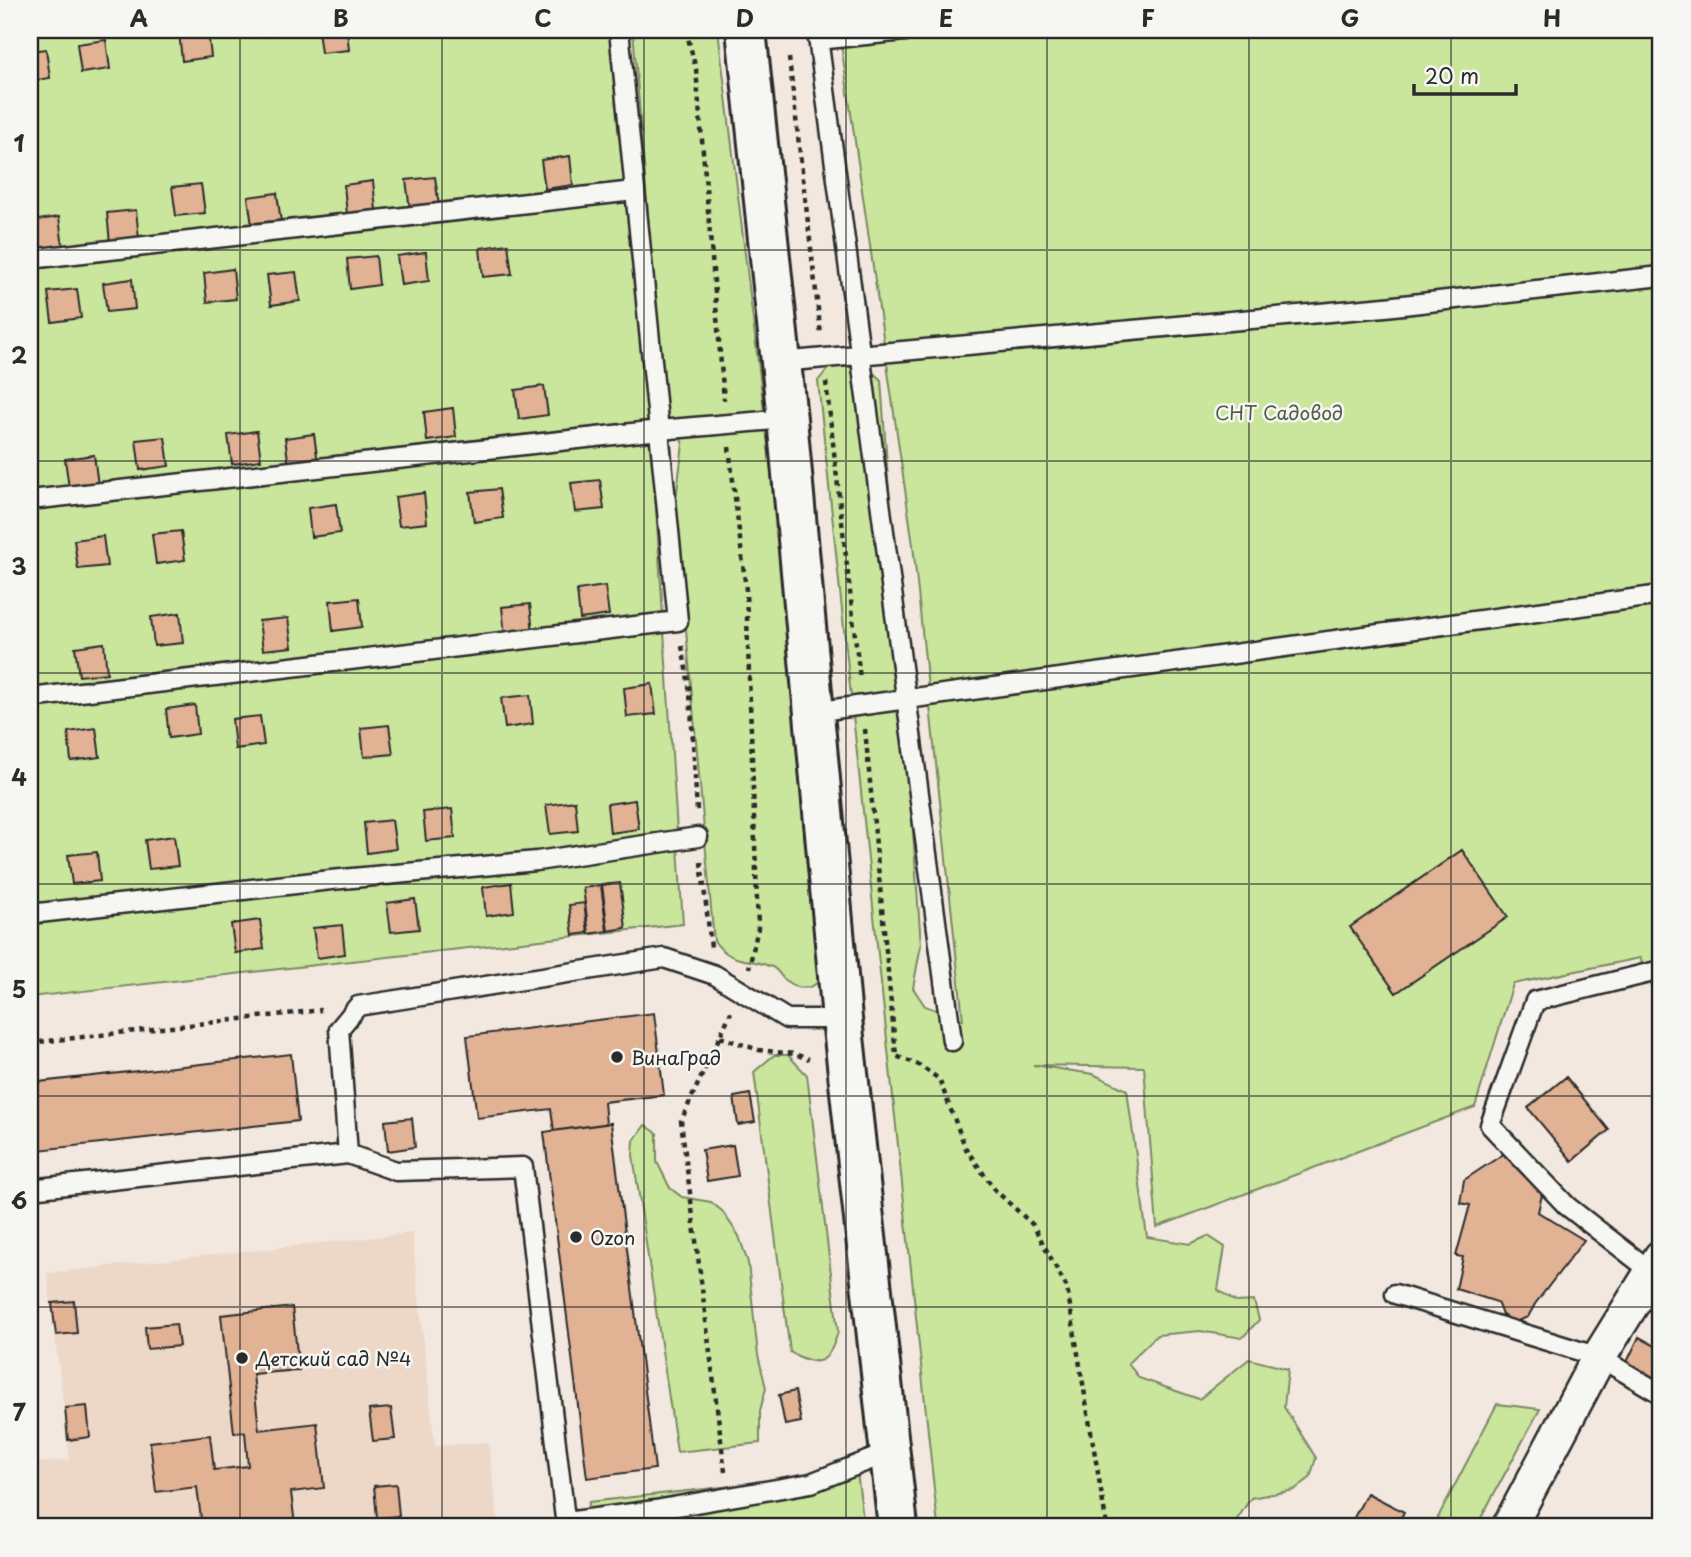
<svg xmlns="http://www.w3.org/2000/svg" width="1691" height="1557" viewBox="0 0 1691 1557" font-family="'Playpen Sans',sans-serif">
<style>
.built{fill:#edd8c8}
.green{fill:#cae69d;stroke:#7a8864;stroke-width:2}
.building{fill:#e2b294;stroke:#2b2b2b;stroke-width:2}
.lines{fill:none;stroke-linecap:round;stroke-linejoin:round}
.service-casing{stroke:#2b2b2b;stroke-width:23}
.minor-casing{stroke:#2b2b2b;stroke-width:38}
.tertiary-casing{stroke:#2b2b2b;stroke-width:44}
.path{stroke:#2b2b2b;stroke-width:4.5;stroke-dasharray:5 5;stroke-linecap:butt}
.service{stroke:#f6f6f2;stroke-width:18}
.minor{stroke:#f6f6f2;stroke-width:33}
.tertiary{stroke:#f6f6f2;stroke-width:38}
.grid{fill:none;stroke:#2b2b2b;stroke-width:2;stroke-opacity:0.55}
.poi-dot{fill:#2b2b2b;stroke:#f6f6f2;stroke-width:2.5}
.labels{text-anchor:middle;dominant-baseline:central;stroke-width:5;stroke-linejoin:round;paint-order:stroke}
.park-label{font-size:19px;fill:#535a48;stroke:#f6f6f2}
.poi-label{font-size:19px;fill:#2b2b2b;stroke:#f6f6f2;text-anchor:start}
.neatline{fill:none;stroke:#2b2b2b;stroke-width:2.5}
.grid-label{font-size:23px;text-anchor:middle;font-weight:bold;fill:#2b2b2b}
</style>
<rect width="100%" height="100%" fill="#f2e8df"/>
<filter id="ink" filterUnits="userSpaceOnUse"><feTurbulence type="fractalNoise" baseFrequency=".0143" numOctaves="2"/><feDisplacementMap in="SourceGraphic" scale="14" xChannelSelector="R" yChannelSelector="G"/><feConvolveMatrix kernelMatrix="1 2 1 2 8 2 1 2 1" color-interpolation-filters="sRGB"/></filter>
<g filter="url(#ink)">
<path class="built" d="M412,1233L435,1446L488,1442L499,1527H30V1464L70,1459L47,1273Z"/>
<path class="green" d="M30,30H625L683,924L30,997Z
M633,30H718L831,966C820,986 803,997 783,978C779,974 777,969 772,967C748,957 732,965 714,941L675,507L683,444L677,431L665,423Z
M839,30H1661V1009L1640,958L1513,984L1475,1107L1157,1227L1144,1067L1033,1065L1093,1074L1127,1090L1147,1237L1190,1244L1208,1236L1225,1247L1218,1290L1236,1302L1254,1301L1259,1320L1242,1338L1200,1331L1157,1335L1128,1363L1139,1378L1199,1399L1249,1359L1288,1369L1284,1407L1316,1458L1310,1478L1294,1490L1251,1498L1232,1527H938L818,381L830,366L867,367L881,380L921,945L913,988L925,1006L963,1020L913,545Z
M774,1055H788L807,1075L838,1332C828,1365 819,1368 790,1352L754,1072Z
M645,1125L657,1133V1162L670,1188L682,1197L711,1202L722,1211L739,1236L748,1263L758,1355L766,1388L760,1411V1443L677,1452L633,1155L634,1140Z
M1497,1404L1540,1409L1476,1527H1433Z
M857,1472L864,1527H585L584,1517L589,1502Z"/>
<path class="building" d="M208,30L211,57L182,61L179,32Z
M258,30H287V33L259,37Z
M318,30H347L349,50L321,53Z
M106,40L110,69L81,73L77,44Z
M46,49L50,78L30,81V51Z
M570,156L573,185L545,189L541,160Z
M435,177L439,206L410,210L406,180Z
M373,181L376,210L347,214L344,185Z
M201,184L205,213L176,216L172,187Z
M277,193L281,222L252,226L248,197Z
M136,210L139,239L110,243L107,213Z
M59,217L63,247L34,250L31,221Z
M508,244L512,274L483,277L480,248Z
M426,252L429,281L401,285L397,256Z
M376,256L379,285L350,289L347,259Z
M233,269L236,299L207,302L204,273Z
M296,272L300,301L271,305L267,275Z
M132,279L135,309L107,312L103,283Z
M77,289L81,318L52,322L48,292Z
M544,386L548,415L519,419L515,390Z
M453,408L456,437L427,441L424,412Z
M257,431L261,460L232,464L228,435Z
M314,434L318,463L289,467L285,438Z
M165,437L169,466L140,470L136,440Z
M94,455L98,485L69,488L65,459Z
M600,480L604,509L575,512L571,483Z
M499,489L503,518L474,522L470,492Z
M424,493L427,523L399,526L395,497Z
M336,504L340,533L311,537L308,508Z
M181,531L185,560L156,564L152,534Z
M103,536L107,566L78,569L74,540Z
M605,586L609,615L580,619L577,590Z
M359,598L362,627L333,631L330,601Z
M530,604L533,633L505,636L502,607Z
M180,613L183,643L154,646L151,617Z
M288,618L292,647L263,650L259,621Z
M104,643L107,673L79,676L75,647Z
M652,684L656,714L627,717L624,688Z
M530,695L533,724L505,728L501,698Z
M195,705L198,734L169,738L166,709Z
M260,716L264,745L235,749L232,719Z
M389,725L393,754L364,757L361,728Z
M96,728L100,757L71,761L68,732Z
M635,800L639,829L610,833L607,804Z
M575,801L578,831L550,834L546,805Z
M452,809L455,838L426,841L423,812Z
M392,820L396,849L367,853L364,823Z
M174,836L178,866L149,869L145,840Z
M1462,850L1508,917L1396,993L1350,927Z
M97,852L100,881L72,884L68,855Z
M511,883L514,912L486,916L483,887Z
M620,883L626,928L608,931L602,885Z
M601,885L607,931L589,934L583,888Z
M415,899L419,929L391,932L387,903Z
M584,903L588,933L573,935L569,905Z
M260,920L264,949L235,953L231,924Z
M342,925L345,954L317,958L313,928Z
M654,1013L664,1095L604,1102L606,1124L554,1131L551,1109L477,1118L467,1036Z
M291,1054L298,1121L30,1151V1083Z
M1566,1077L1609,1130L1572,1161L1528,1108Z
M750,1094L755,1122L738,1125L734,1097Z
M412,1118L415,1147L388,1151L385,1121Z
M611,1123L655,1469L587,1478L544,1132Z
M733,1145L738,1176L707,1181L702,1150Z
M1508,1151L1544,1186L1538,1212L1584,1240L1535,1304L1528,1317L1515,1322L1502,1315L1497,1302L1456,1289L1463,1257L1456,1256L1470,1205L1460,1203L1464,1180Z
M74,1301L77,1333L56,1335L52,1303Z
M292,1307L299,1370L253,1374L259,1430L317,1423L324,1488L291,1492L295,1525L331,1521L332,1527H202L197,1487L156,1492L150,1442L210,1435L214,1470L248,1466L245,1432L234,1433L221,1315Z
M176,1324L179,1346L147,1349L145,1327Z
M1639,1337L1661,1349V1383L1626,1364Z
M795,1391L801,1422L785,1425L779,1395Z
M87,1406L90,1437L68,1440L65,1408Z
M391,1408L395,1439L373,1441L369,1410Z
M396,1484L399,1516L377,1518L374,1486Z
M1367,1493L1404,1512L1396,1527H1349Z"/>
<g class="lines">
<g class="service-casing">
<path id="service" d="M817,30L952,1041
M818,40L914,30
M30,259L634,191
M781,362L1385,307L1661,276
M30,500L659,430L787,419
M30,698L678,621L619,30
M813,712L1661,595
M30,914L331,880L537,861L698,837
M348,1154L339,1029L358,1006L664,958L715,975L787,1019H842
M30,1189L348,1154L396,1171L523,1167L566,1527
M1652,1272L1567,1206L1490,1125L1535,1001L1661,970
M1395,1294L1599,1357L1661,1394
M566,1522L655,1510L811,1483L890,1452"/>
</g>
<g class="minor-casing">
<path id="minor" d="M1509,1527L1599,1357L1661,1257"/>
</g>
<g class="tertiary-casing">
<path id="tertiary" d="M746,30L787,419L842,1019L898,1527"/>
</g>
<path class="path" d="M686,30L696,69L724,400
M789,58L821,335
M826,382L860,679
M729,447L746,590L758,928L749,968
M682,646L690,692L697,811
M865,729L896,1056L919,1065L939,1079L966,1149L995,1190L1033,1225L1067,1288L1107,1527
M701,862L711,947
M720,1037L759,1050L794,1054L809,1059
M30,1043L321,1010
M725,1472L681,1121L731,1012"/>
<use href="#service" class="service"/>
<use href="#minor" class="minor"/>
<use href="#tertiary" class="tertiary"/>
</g>
</g>
<path class="grid" d="M240,30V1527M442,30V1527M644,30V1527M846,30V1527M1047,30V1527M1249,30V1527M1451,30V1527M30,250H1661M30,461H1661M30,673H1661M30,884H1661M30,1096H1661M30,1307H1661"/>
<g class="poi-dot">
<circle cx="617" cy="1057" r="7"/>
<circle cx="576" cy="1237" r="7"/>
<circle cx="242" cy="1358" r="7"/>
</g>
<g class="labels">
<g class="park-label">
<text x="1279" y="412">СНТ Садовод</text>
</g>
<g class="poi-label">
<text x="631" y="1057">ВинаГрад</text>
<text x="590" y="1237">Ozon</text>
<text x="256" y="1358">Детский сад №4</text>
</g>
</g>
<rect width="1691" height="1557" fill="none" stroke="#f6f6f2" stroke-width="77"/>
<path d="M1414 84v10h102v-10" fill="none" stroke="#2b2b2b" stroke-width="3.5"/>
<text x="1425" y="84" font-size="21" fill="#2b2b2b" stroke="#f6f6f2" stroke-width="5" paint-order="stroke">20 m</text>
<rect x="38" y="38" width="1614" height="1480" class="neatline"/>
<g class="grid-label">
<text x="139" y="27">A</text>
<text x="341" y="27">B</text>
<text x="543" y="27">C</text>
<text x="745" y="27">D</text>
<text x="946" y="27">E</text>
<text x="1148" y="27">F</text>
<text x="1350" y="27">G</text>
<text x="1552" y="27">H</text>
<text x="19" y="152">1</text>
<text x="19" y="364">2</text>
<text x="19" y="575">3</text>
<text x="19" y="786">4</text>
<text x="19" y="998">5</text>
<text x="19" y="1209">6</text>
<text x="19" y="1421">7</text>
</g>
</svg>
